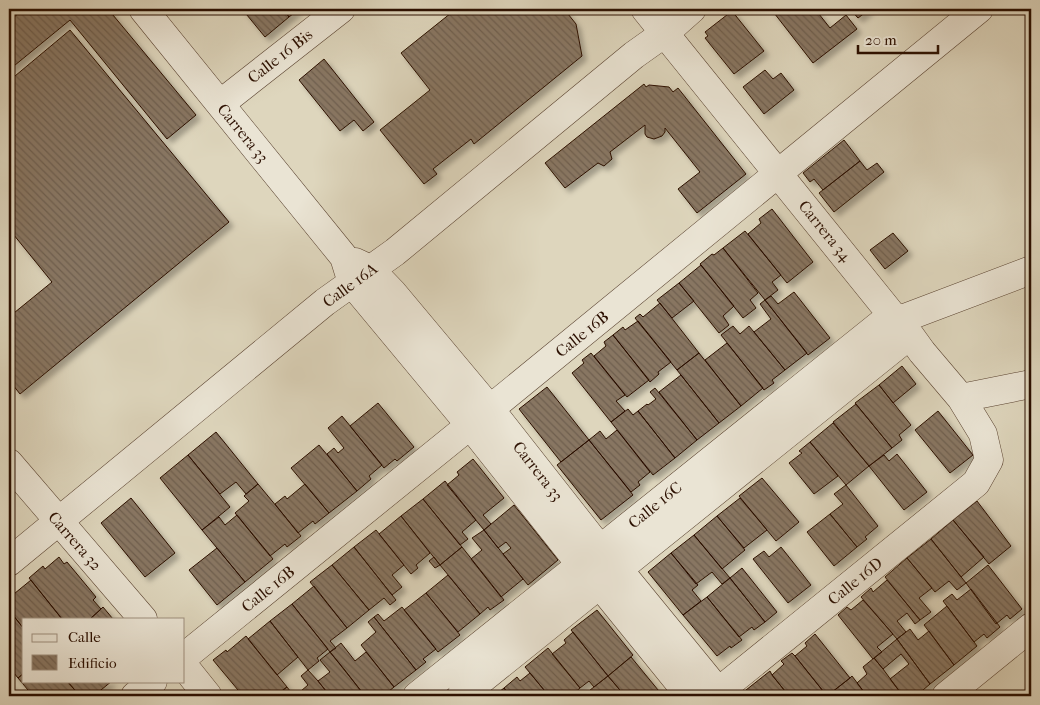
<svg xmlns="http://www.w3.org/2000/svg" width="1040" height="705" viewBox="0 0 1040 705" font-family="'IM FELL French Canon',serif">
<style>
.building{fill:url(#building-back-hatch);stroke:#2b0f00;filter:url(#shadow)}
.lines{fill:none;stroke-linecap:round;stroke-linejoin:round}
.street-casing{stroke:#58412f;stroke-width:29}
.street{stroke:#eae4d4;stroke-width:28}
.labels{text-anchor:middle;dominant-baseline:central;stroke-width:4;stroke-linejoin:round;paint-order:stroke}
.street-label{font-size:16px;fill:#2b0f00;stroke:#eae4d4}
</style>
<defs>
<pattern id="building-back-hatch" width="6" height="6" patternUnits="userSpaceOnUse" patternTransform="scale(1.25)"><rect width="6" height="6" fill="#887662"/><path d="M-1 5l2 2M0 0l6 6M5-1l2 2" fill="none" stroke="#6f5f4e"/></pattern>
<filter id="shadow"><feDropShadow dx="4.5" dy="4.5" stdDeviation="2.5" flood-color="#0004"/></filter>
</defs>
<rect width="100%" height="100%" fill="#ded6bd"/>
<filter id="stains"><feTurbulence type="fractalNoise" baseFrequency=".004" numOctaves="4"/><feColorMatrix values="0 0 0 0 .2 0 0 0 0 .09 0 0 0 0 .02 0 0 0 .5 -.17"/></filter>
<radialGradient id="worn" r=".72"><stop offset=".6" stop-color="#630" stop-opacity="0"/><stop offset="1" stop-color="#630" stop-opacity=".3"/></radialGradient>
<path class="building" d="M24,9H108L196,115L167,139L70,20L9,70V21Z
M242,9H283L289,17L265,37Z
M283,9H299L289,17Z
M456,9H564L576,24L582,56L474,144L471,139L433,169L437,174L424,184L380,130L430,90L401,53Z
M771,9H815L830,28L846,15L857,29L813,63Z
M850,9H870L858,18Z
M732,11L764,51L734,74L705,38L708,36L705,32Z
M70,30L229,222L20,394L9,380V317L52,282L9,229V81Z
M324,59L374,122L363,131L354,120L340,131L299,80Z
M765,70L773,79L781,73L794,90L764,114L743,87Z
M644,84L646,87L649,85L669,87L673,92L678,88L746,174L697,213L678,189L700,172L665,128V132L662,136L654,139L647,137L645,134V125L610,152L612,159L604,166L598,163L565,188L545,163Z
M844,140L860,161L823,190L814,179L810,182L803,173Z
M860,161L867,170L877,163L884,172L834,212L819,193Z
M772,209L813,262L787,283L748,234L761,223L759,219Z
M745,231L781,275L772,282L778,290L765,300L723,248Z
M893,233L908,251L885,269L870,250Z
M723,248L758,293L750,300L756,308L743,318L700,264L712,254L714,255Z
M701,265L734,306L723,316L729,325L719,333L679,283Z
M679,283L694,301L672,318L657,300Z
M794,292L830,338L808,355L765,300L771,296L778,304Z
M765,300L807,353L785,370L754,332L771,319L760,304Z
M660,303L699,353L677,370L635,318L640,314L643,317Z
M638,321L671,362L658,372L659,374L650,382L613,335L623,327L625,330Z
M733,326L740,334L749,326L785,370L772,380L774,383L764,390L721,335Z
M613,335L649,380L627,397L594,356L606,346L604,342Z
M727,343L763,388L741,406L705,360Z
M591,353L625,395L616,401L625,411L611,422L572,373L584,363L582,360Z
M699,353L741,406L719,423L677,370Z
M902,366L916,384L893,403L879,385Z
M681,375L719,423L697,440L659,392Z
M879,385L911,425L899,435L902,440L892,448L855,403Z
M547,387L589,440L561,462L519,409Z
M655,388L697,440L675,458L638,411L647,404L648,405L656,399L650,392Z
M378,403L414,447L397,461L395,459L384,468L350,426Z
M856,404L892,448L869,466L833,422Z
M628,409L633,415L638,411L675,458L653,475L611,422Z
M938,411L973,455L950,473L915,430Z
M342,416L382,465L369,476L371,479L357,491L327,454L334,448L338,453L344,448L328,428Z
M833,423L869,466L846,485L810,442Z
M617,430L650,472L638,482L640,485L631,492L589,440L600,431L606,439Z
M216,432L258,484L246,494L236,482L220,494L188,455Z
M589,440L633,495L601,520L557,465Z
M810,442L838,476L814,494L789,463L802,453L799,451Z
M319,445L357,491L329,513L291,468Z
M897,454L927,492L904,510L869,466L884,455L889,461Z
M188,455L230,507L202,530L160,478Z
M473,459L504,498L483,515L491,524L484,530L447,485L459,475L457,472Z
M762,478L799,522L776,541L739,496Z
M445,481L476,520L462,532L468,539L460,545L423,499Z
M258,484L301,536L287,547L285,544L270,556L235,513L249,501L244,496Z
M305,484L329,513L315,524L313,521L298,533L275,504L285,496L287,499Z
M846,485L878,526L865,537L867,539L857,547L830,514L843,504L834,494Z
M131,498L175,553L145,577L101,523Z
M740,498L767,530L744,548L717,516Z
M423,499L462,547L440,565L401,516Z
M977,501L1011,546L989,564L953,520Z
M514,505L558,560L528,585L503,554L511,548L506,542L498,548L484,530Z
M830,514L857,547L834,566L807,532Z
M237,515L273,559L245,582L202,530L219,517L225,525Z
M401,516L430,553L416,565L418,568L411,574L379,534Z
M717,516L745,550L722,569L694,535Z
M953,520L984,557L961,577L931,539Z
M376,530L404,565L392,575L402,587L392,595L354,547Z
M484,530L523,579L501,597L471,559L482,550L472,538Z
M694,535L730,578L722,584L712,572L696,584L671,553Z
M931,539L966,583L957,590L949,581L935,592L907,558Z
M354,547L396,600L390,605L384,598L369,610L332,565Z
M462,547L504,600L490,610L488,607L480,614L440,565Z
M781,547L811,585L788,603L753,559L764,551L769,557Z
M217,548L245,582L217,605L189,570Z
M671,553L698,585L692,590L701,601L683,615L648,572Z
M59,557L64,564L67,562L96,597L93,600L101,609L90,619H62L29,578L43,566L45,569Z
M434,557L440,565L435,568L429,561Z
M907,558L932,588L919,598L931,612L920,620L885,577Z
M332,565L369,610L347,628L310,582Z
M988,565L1022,609L1010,619L1007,615L996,624L966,583Z
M742,568L777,612L765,622L730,578Z
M448,575L480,614L458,632L426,593Z
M730,578L765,622L754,630L752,627L739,637L707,597Z
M31,580L62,619H24V629L9,610V598Z
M887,580L920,620L915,624L907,613L897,621L906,632L897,639L861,597L871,588L873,592Z
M314,586L347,628L330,641L336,648L330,652L292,604Z
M971,589L1000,627L987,638L984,634L974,642L943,601L952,594L957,600Z
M426,593L460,635L438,652L404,610Z
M707,597L742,640L731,648L730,646L717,656L683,615Z
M863,600L893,634L877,647L882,652L873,659L838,615L847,607L851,610Z
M292,604L328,649L317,658L319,661L308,670L270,621Z
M947,606L977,646L954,665L924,625Z
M103,607L113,619H90L101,609Z
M402,607L436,649L423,659L426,662L416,670L374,617L378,614L384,621Z
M9,610L24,629V673L18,678L9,667Z
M597,610L633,655L608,676L571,630Z
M374,617L416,670L394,687L361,645L376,632L368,622Z
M270,621L298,657L277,675L248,639Z
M910,629L918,640L929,631L954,665L930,684L897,639Z
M573,632L608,676L594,687L589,681L580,688L552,654L566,643L564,640Z
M815,634L850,678L827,696L795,656L807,646L805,643Z
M246,636L287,687L275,696H243L213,660L226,650L227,652Z
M897,639L930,684L916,696H903L890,679L909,664L901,654L883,669L874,658Z
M341,643L355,661L366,652L394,687L383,696L381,693L376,696H365L330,652Z
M548,648L580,688L571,696H549L525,667Z
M330,652L344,669L365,696H330L318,681L330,672L320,660Z
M792,653L795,656L827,696H789L772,675L784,664L781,661Z
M631,657L663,696H625L608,676Z
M874,658L883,669L903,696H867L857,683L867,674L863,667Z
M308,670L318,681L330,696H295L308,685L301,676Z
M770,671L772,675L789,696H751L746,690Z
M24,673V681H67L80,696H33L18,678Z
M530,673L549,696H510L504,688L517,677L520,681Z
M608,676L625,696H587L585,694Z
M852,676L867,696H827L850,678Z
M67,681H112L96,694L99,696H80Z
M10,684L14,688L9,693V685Z
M287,687L294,696H275Z
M504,688L510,696H494Z"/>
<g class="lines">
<g class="street-casing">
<path id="street" d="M143,9L344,257L352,283L470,425L581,565L600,585L690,696
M645,9L892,315L899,320L922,352L961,398L983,434L989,460L976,483L713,696
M220,104L341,9
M355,262L370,269L393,293L490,409L600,549L619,570L722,696
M899,320L1031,270
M961,398L1031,384
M9,463L143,619
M9,562L325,302L395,252L634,55L665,33L692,9
M184,657L490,409L979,9
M184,666L208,696
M135,696L153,681
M417,696L892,315
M461,696L910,335
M946,696L1031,627"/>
</g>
<use href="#street" class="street"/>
</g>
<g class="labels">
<g class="street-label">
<text transform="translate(280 56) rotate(-38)">Calle 16 Bis</text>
<text transform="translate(243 133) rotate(51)">Carrera 33</text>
<text transform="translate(825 231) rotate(51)">Carrera 34</text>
<text transform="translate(350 285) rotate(-36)">Calle 16A</text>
<text transform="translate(582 334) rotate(-39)">Calle 16B</text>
<text transform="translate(538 471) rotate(52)">Carrera 33</text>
<text transform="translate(655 505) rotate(-39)">Calle 16C</text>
<text transform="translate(75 541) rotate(49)">Carrera 32</text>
<text transform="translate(855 581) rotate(-39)">Calle 16D</text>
<text transform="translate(268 589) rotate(-39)">Calle 16B</text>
</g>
</g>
<rect width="1040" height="705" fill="none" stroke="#ded6bd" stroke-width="30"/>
<rect x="10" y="10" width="1020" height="685" fill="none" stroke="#2b0f00" stroke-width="2.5"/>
<rect x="15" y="15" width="1010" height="675" fill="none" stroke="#2b0f00"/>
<rect x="22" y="618" width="162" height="65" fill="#eae4d4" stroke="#9e8f7f"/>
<rect x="32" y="634" width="25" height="8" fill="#eae4d4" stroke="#9e8f7f"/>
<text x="68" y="642" font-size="15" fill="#2b0f00">Calle</text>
<rect x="32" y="655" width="25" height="15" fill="url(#building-back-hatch)" stroke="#9e8f7f"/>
<text x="68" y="668" font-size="15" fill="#2b0f00">Edificio</text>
<path d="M858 45v8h80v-8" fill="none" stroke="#2b0f00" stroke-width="2.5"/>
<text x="865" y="45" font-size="15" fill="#2b0f00" stroke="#eae4d4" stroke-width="4" paint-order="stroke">20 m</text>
<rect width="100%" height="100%" filter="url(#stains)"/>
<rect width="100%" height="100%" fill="url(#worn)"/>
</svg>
